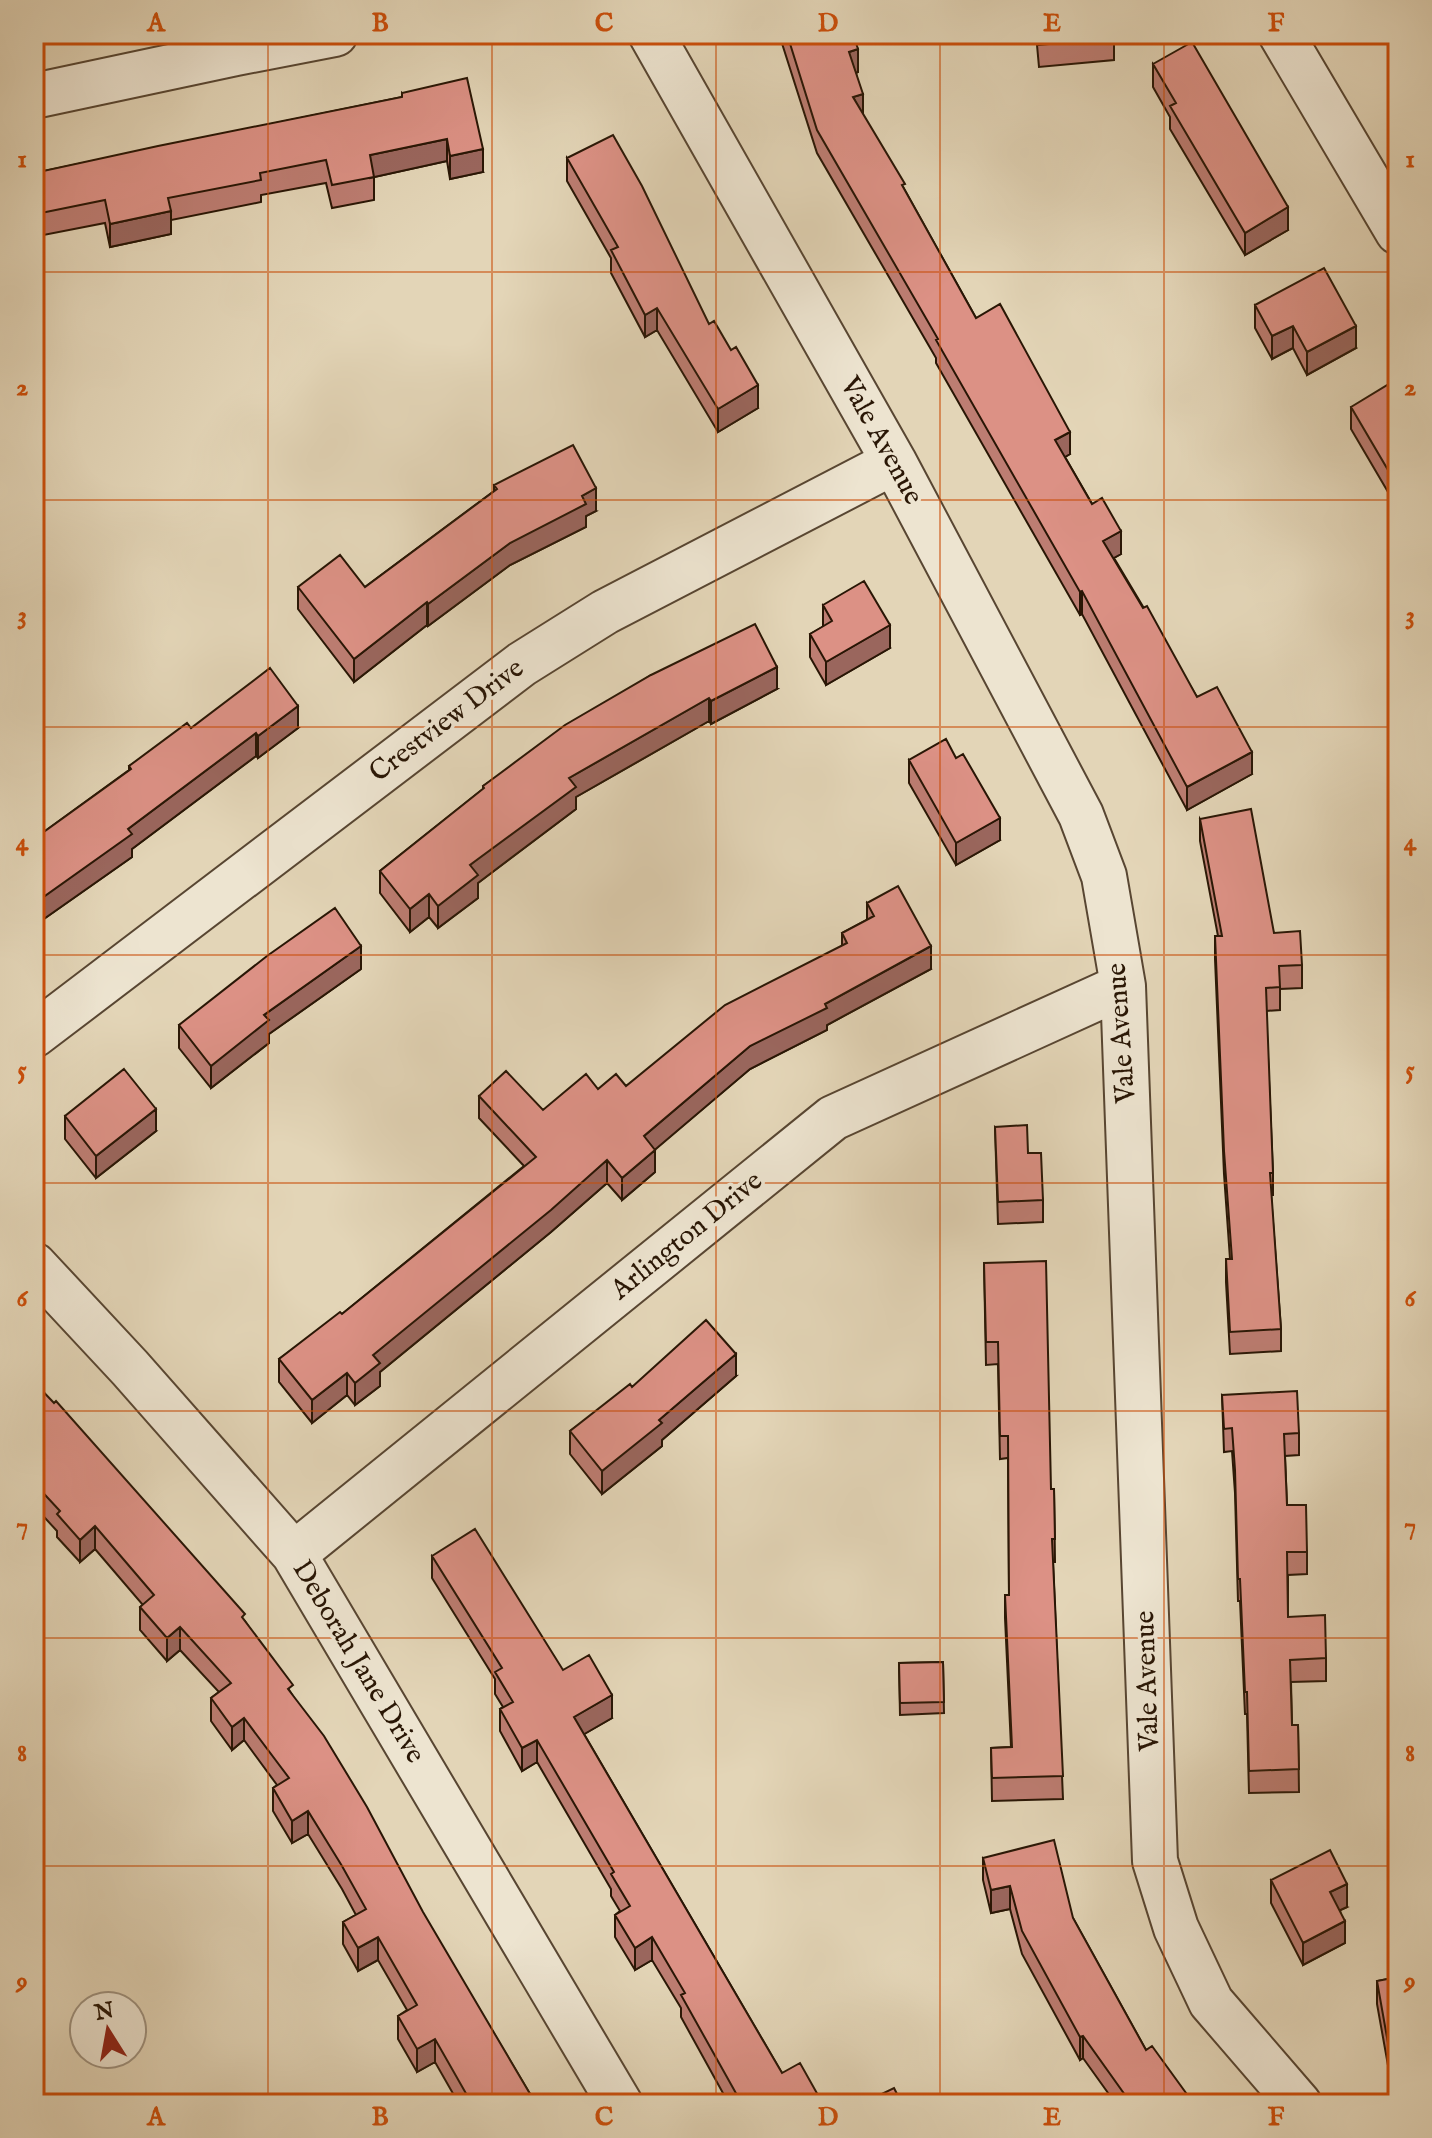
<svg xmlns="http://www.w3.org/2000/svg" width="1432" height="2138" viewBox="0 0 1432 2138" font-family="'IM FELL English',serif">
<style>
.lines{fill:none;stroke-linecap:round;stroke-linejoin:round}
.minor-casing{stroke:#584632;stroke-width:48}
.minor{stroke:#ede4d0;stroke-width:44}
.wall{fill:#bd7d72;stroke:#291605;stroke-width:2}
.shaded-wall{fill:#9a665d;stroke:#291605;stroke-width:2}
.building{fill:#dc9185;stroke:#291605;stroke-width:2}
.grid{fill:none;stroke:#cb4f0b;stroke-width:2;stroke-opacity:0.55}
.labels{text-anchor:middle;dominant-baseline:central;stroke-width:7;stroke-linejoin:round;paint-order:stroke}
.street-label{font-size:28px;fill:#291605;stroke:#ede4d0}
.neatline{fill:none;stroke:#cb4f0b;stroke-width:3}
.grid-label{font-size:26px;text-anchor:middle;font-weight:bold;fill:#cb4f0b}
</style>
<rect width="100%" height="100%" fill="#e3d5b7"/>
<filter id="stains"><feTurbulence type="fractalNoise" baseFrequency=".0025" numOctaves="4"/><feColorMatrix values="0 0 0 0 .2 0 0 0 0 .09 0 0 0 0 .02 0 0 0 .5 -.17"/></filter>
<radialGradient id="worn" r=".72"><stop offset=".6" stop-color="#630" stop-opacity="0"/><stop offset="1" stop-color="#630" stop-opacity=".3"/></radialGradient>
<g class="lines">
<g class="minor-casing">
<path id="minor" d="M651,34L894,462L1081,815L1104,876L1123,986L1155,1861L1176,1928L1211,2002L1299,2104
M1281,34L1398,232
M34,96L236,53L335,34
M34,1035L522,664L605,612L894,462
M34,1265L130,1368L294,1554L620,2104
M294,1554L833,1118L1123,986"/>
</g>
<use href="#minor" class="minor"/>
</g>
<path class="wall" d="M779,34H853L858,72L856,73L863,115L976,318L1070,454L1065,457L1121,554L1114,558L1197,697L1252,774L1187,810L1082,614L1080,615L936,363V358L817,153Z
M1036,34H1114V60L1039,67Z
M1153,64L1288,230L1245,255L1170,129V117L1153,87Z
M402,93L483,172L450,179L447,161L374,177V200L332,208L326,183L261,195V202L171,220V234L110,247L105,223L38,236V244L34,173L402,97Z
M567,158L758,408L718,432L657,330L645,337L611,273V258L567,181Z
M1255,305L1356,348L1307,375L1293,348L1272,359L1255,328Z
M1398,399V509L1351,429V407Z
M494,485L596,511L586,516V527L510,565L428,626L427,625L354,682L298,609V587H365L494,491Z
M823,605L890,648L826,685L810,657V634L823,627Z
M651,675L777,689L711,724L709,721L576,797V809L478,883V898L438,928L429,917L410,932L380,893V871L483,789V786Z
M191,728H298L258,758L256,756L132,849V857L41,921V927L34,932V844L41,839V834L129,770V766Z
M909,760L1000,840L956,865L909,783Z
M1200,819L1274,933L1302,965V988L1280,989V1010L1266,1011L1273,1173V1195H1271L1281,1329V1351L1230,1354L1226,1282V1259H1230L1224,1174L1215,959V936H1218L1200,841Z
M867,903L931,969L827,1025V1030L750,1069L655,1149V1172L622,1200L607,1183L551,1232L380,1372V1386L355,1405L347,1395L312,1423L279,1382V1359L342,1314L524,1166L479,1118V1096L543,1110L598,1089L626,1086L842,946V933L867,920Z
M361,969L269,1034V1043L211,1088L179,1048V1025Z
M65,1116L156,1131L96,1178L65,1139Z
M995,1127L1028,1153L1043,1200V1222L998,1224Z
M984,1263L1051,1489H1054L1055,1562H1053L1063,1799L992,1801L991,1748L1011,1747L1005,1618V1595H1009L1008,1458L1000,1459L998,1364L986,1365Z
M736,1376L662,1440V1446L602,1494L570,1454V1431L632,1387Z
M34,1382L245,1621L293,1696L536,2104H459L435,2062L417,2072L398,2039V2016L407,2010L378,1960L358,1971L343,1944V1922L356,1915L342,1889L308,1834L292,1843L273,1811V1788L277,1785L244,1740L232,1750L211,1721V1698L219,1692L180,1650L167,1661L140,1630V1607L143,1605L95,1549L80,1562L57,1537V1531L34,1506Z
M1222,1395L1299,1433V1455L1285,1456L1287,1505L1307,1552V1574L1288,1575V1617L1326,1658V1681L1291,1682L1292,1725H1298L1299,1792L1249,1793L1247,1714H1245L1240,1601H1238L1235,1493L1232,1451L1224,1452Z
M432,1556L563,1670L612,1718L584,1734L782,2073L823,2104H729L681,2017V2008L652,1960L635,1970L615,1937V1915L620,1911L611,1896V1889L537,1762L522,1771L500,1731V1709L503,1707L495,1694V1679L432,1578Z
M943,1662L944,1713L900,1715L899,1663Z
M983,1858L1073,1918L1146,2050L1194,2104H1116L1083,2058L1080,2060L1022,1954L1010,1909L991,1913L983,1880Z
M1271,1880L1347,1907L1340,1910L1345,1943L1303,1965L1271,1903Z
M1398,1977V2081L1391,2082L1377,2004V1981Z"/>
<path class="shaded-wall" d="M858,49V72L849,75V52Z
M863,94V117L853,97Z
M447,139V161L370,178V155Z
M483,149V172L450,179V156Z
M1288,207V230L1245,255V233Z
M171,211V234L110,247V224Z
M38,221V244H34V222Z
M657,308V330L645,337V315Z
M1293,326V348L1272,359V336Z
M1356,326V348L1307,375V352Z
M758,385V408L718,432V409Z
M1070,432V454L1055,463V440Z
M596,488V511L586,516V527L510,565L428,626V604L510,543L582,496Z
M1121,531V554L1103,564V541Z
M1082,591V614L1080,615V592Z
M427,602V625L354,682V659Z
M890,625V648L826,685V662Z
M777,667V689L711,724V701Z
M709,698V721L576,797V809L478,883V898L438,928V906L470,865L569,778Z
M298,706V728L258,758V736Z
M256,733V756L132,849V857L41,921V927L34,932V910L38,901L128,829Z
M1252,752V774L1187,810V787Z
M1000,818V840L956,865V843Z
M429,894V917L410,932V909Z
M361,946V969L269,1034V1043L211,1088V1066L264,1015Z
M931,946V969L827,1025V1030L750,1069L644,1159V1136L750,1046L825,1004Z
M156,1109V1131L96,1178V1156Z
M655,1150V1172L622,1200V1178Z
M607,1160V1183L551,1232L380,1372V1386L355,1405V1383L373,1355Z
M736,1354V1376L662,1440V1446L602,1494V1471L659,1420Z
M347,1373V1395L312,1423V1400Z
M95,1526V1549L80,1562V1540Z
M180,1627V1650L167,1661V1638Z
M612,1695V1718L574,1740V1717Z
M244,1718V1740L232,1750V1727Z
M537,1740V1762L522,1771V1748Z
M308,1811V1834L292,1843V1821Z
M1347,1884V1907L1330,1915V1892Z
M1010,1886V1909L991,1913V1890Z
M1345,1921V1943L1303,1965V1943Z
M378,1937V1960L358,1971V1948Z
M652,1937V1960L635,1970V1948Z
M1083,2036V2058L1080,2060V2037Z
M435,2039V2062L417,2072V2049Z"/>
<path class="building" d="M787,34H853L858,49L849,52L863,94L853,97L905,184L902,185L976,318L1000,304L1070,432L1055,440L1092,504L1102,498L1121,531L1103,541L1143,608L1147,606L1197,697L1217,687L1252,752L1187,787L1082,591L1080,592L936,340L938,339L817,130Z
M1038,34H1114V38L1039,45Z
M1192,42L1288,207L1245,233L1170,106L1176,103L1153,64Z
M467,78L483,149L450,156L447,139L370,155L374,177L332,185L326,160L260,173L261,180L168,198L171,211L110,224L105,200L36,214L38,221L34,222V173L158,146L402,97V93Z
M613,135L642,186L709,324L714,321L731,350L736,347L758,385L718,409L657,308L645,315L611,250L618,247L567,158Z
M1324,268L1356,326L1307,352L1293,326L1272,336L1255,305Z
M1389,384L1398,399V487L1351,407Z
M573,445L596,488L582,496L586,504L510,543L428,604L427,602L354,659L298,587L340,555L365,587L497,489L494,485Z
M864,581L890,625L826,662L810,634L832,621L823,605Z
M755,624L777,667L711,701L709,698L569,778L576,787L470,865L478,875L438,906L429,894L410,909L380,871L484,788L483,786L565,725L651,675Z
M270,668L298,706L258,736L256,733L128,829L132,834L38,901L41,904L34,910V844L43,837L41,834L131,769L129,766L187,723L191,728Z
M946,739L956,758L963,754L1000,818L956,843L909,760Z
M1251,809L1274,933L1300,931L1302,965L1279,966L1280,987L1266,988L1273,1173H1270L1281,1329L1230,1332L1226,1259H1232L1224,1151L1215,936H1222L1200,819Z
M898,886L931,946L825,1004L827,1008L750,1046L644,1136L655,1150L622,1178L607,1160L551,1210L373,1355L380,1363L355,1383L347,1373L312,1400L279,1359L340,1312L342,1314L536,1157L479,1096L506,1071L543,1110L586,1074L598,1089L616,1074L626,1086L725,1005L847,943L842,933L874,916L867,903Z
M335,908L361,946L264,1015L269,1020L211,1066L179,1025L267,956Z
M124,1069L156,1109L96,1156L65,1116Z
M1027,1125L1028,1153H1041L1043,1200L998,1202L995,1127Z
M1046,1261L1051,1489H1054L1055,1539H1052L1063,1776L992,1778L991,1748L1012,1747L1005,1595H1009L1008,1436H1000L998,1342H986L984,1263Z
M706,1320L736,1354L659,1420L662,1423L602,1471L570,1431L630,1384L632,1387Z
M34,1382L54,1403L56,1401L245,1614L242,1617L293,1685L288,1689L324,1736L367,1807L423,1912L536,2104H472L435,2039L417,2049L398,2016L417,2005L378,1937L358,1948L343,1922L366,1909L342,1866L308,1811L292,1821L273,1788L289,1778L244,1718L232,1727L211,1698L231,1683L180,1627L167,1638L140,1607L154,1595L95,1526L80,1540L57,1514L60,1511L34,1483Z
M1297,1391L1299,1433L1284,1434L1287,1505H1306L1307,1552H1287L1288,1617L1325,1615L1326,1658L1290,1660L1292,1725H1298L1299,1769L1249,1771L1247,1692H1245L1240,1579H1238L1235,1470L1232,1428L1224,1429L1222,1395Z
M475,1529L563,1670L589,1655L612,1695L574,1717L782,2073L800,2063L823,2104H742L681,1995L685,1993L652,1937L635,1948L615,1915L630,1906L611,1874L614,1872L537,1740L522,1748L500,1709L513,1702L495,1672L502,1668L432,1556Z
M943,1662L944,1702L900,1703L899,1663Z
M1054,1840L1073,1918L1146,2050L1152,2046L1194,2104H1127L1130,2102L1083,2036L1080,2037L1022,1931L1010,1886L991,1890L983,1858Z
M1330,1850L1347,1884L1330,1892L1345,1921L1303,1943L1271,1880Z
M1398,1977V2058L1391,2060L1377,1981Z
M894,2088L902,2104H861Z"/>
<path class="grid" d="M268,34V2104M492,34V2104M716,34V2104M940,34V2104M1164,34V2104M34,272H1398M34,500H1398M34,727H1398M34,955H1398M34,1183H1398M34,1411H1398M34,1638H1398M34,1866H1398"/>
<g class="labels">
<g class="street-label">
<text transform="translate(881 441) rotate(61)">Vale Avenue</text>
<text transform="translate(447 721) rotate(-37)">Crestview Drive</text>
<text transform="translate(1122 1033) rotate(-94)">Vale Avenue</text>
<text transform="translate(687 1236) rotate(-39)">Arlington Drive</text>
<text transform="translate(358 1662) rotate(59)">Deborah Jane Drive</text>
<text transform="translate(1148 1681) rotate(-92)">Vale Avenue</text>
</g>
</g>
<rect width="1432" height="2138" fill="none" stroke="#e3d5b7" stroke-width="88"/>
<g transform="translate(108 2030) rotate(349)"><circle r="38" fill="#ede4d0" stroke="#9f927f" stroke-width="2"/>
<path d="M0-6L14 30L0 20L-14 30Z" fill="#8f2418"/>
<text y="-12" font-size="22" font-weight="bold" text-anchor="middle" fill="#291605">N</text>
</g>
<rect x="44" y="44" width="1344" height="2050" class="neatline"/>
<g class="grid-label">
<text x="156" y="31">A</text>
<text x="380" y="31">B</text>
<text x="604" y="31">C</text>
<text x="828" y="31">D</text>
<text x="1052" y="31">E</text>
<text x="1276" y="31">F</text>
<text x="22" y="167">1</text>
<text x="1410" y="167">1</text>
<text x="22" y="395">2</text>
<text x="1410" y="395">2</text>
<text x="22" y="623">3</text>
<text x="1410" y="623">3</text>
<text x="22" y="850">4</text>
<text x="1410" y="850">4</text>
<text x="22" y="1078">5</text>
<text x="1410" y="1078">5</text>
<text x="22" y="1306">6</text>
<text x="1410" y="1306">6</text>
<text x="22" y="1534">7</text>
<text x="1410" y="1534">7</text>
<text x="22" y="1761">8</text>
<text x="1410" y="1761">8</text>
<text x="22" y="1989">9</text>
<text x="1410" y="1989">9</text>
<text x="156" y="2125">A</text>
<text x="380" y="2125">B</text>
<text x="604" y="2125">C</text>
<text x="828" y="2125">D</text>
<text x="1052" y="2125">E</text>
<text x="1276" y="2125">F</text>
</g>
<rect width="100%" height="100%" filter="url(#stains)"/>
<rect width="100%" height="100%" fill="url(#worn)"/>
</svg>
